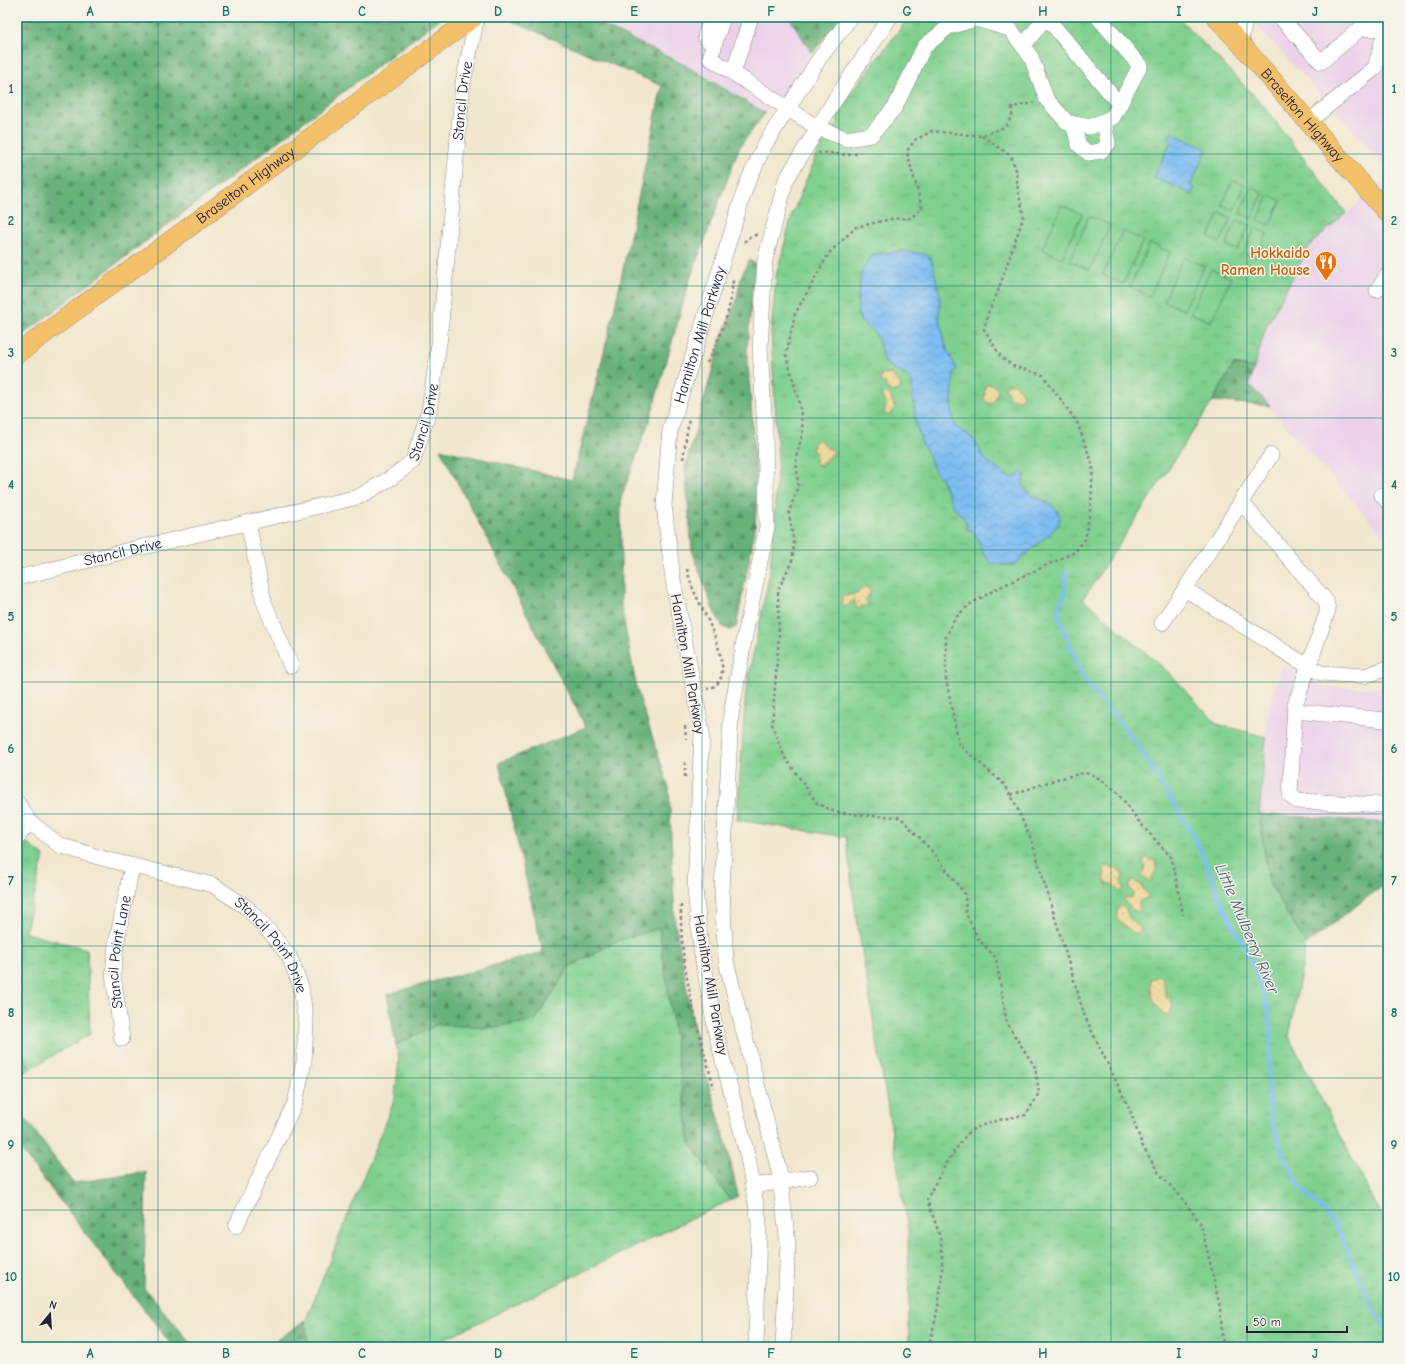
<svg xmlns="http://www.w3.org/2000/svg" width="1405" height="1364" viewBox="0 0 1405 1364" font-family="'Comic Neue',sans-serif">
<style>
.built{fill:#ecd1ea}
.grass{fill:url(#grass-tufts);stroke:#517966}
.forest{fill:url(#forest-firs);stroke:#456a5a}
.sand{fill:url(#sand-dots);stroke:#887e6c}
.pitch{fill:#80d090;stroke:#517966}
.water{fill:url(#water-waves);stroke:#507096}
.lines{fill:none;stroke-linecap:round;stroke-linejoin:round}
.stream{stroke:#7ebdf2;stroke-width:4}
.minor-tunnel{stroke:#c8c0b1;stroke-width:15;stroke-dasharray:15 8;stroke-linecap:butt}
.minor-casing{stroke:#8a8484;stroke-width:16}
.major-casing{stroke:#8a8484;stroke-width:20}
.path{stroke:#8a8484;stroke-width:2.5;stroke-dasharray:3 3;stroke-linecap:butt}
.minor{stroke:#fff;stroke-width:15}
.major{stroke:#f4c16a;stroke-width:19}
.grid{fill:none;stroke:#0f766e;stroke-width:1;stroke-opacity:0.55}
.labels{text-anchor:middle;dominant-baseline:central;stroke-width:3;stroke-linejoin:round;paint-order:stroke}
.street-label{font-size:15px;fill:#22223b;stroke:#f7f3e8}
.food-label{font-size:15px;font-weight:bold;fill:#c56008;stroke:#f7f3e8;text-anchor:end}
.water-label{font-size:16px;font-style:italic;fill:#42587b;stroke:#f7f3e8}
.neatline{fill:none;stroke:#0f766e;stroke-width:1.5}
.grid-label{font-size:13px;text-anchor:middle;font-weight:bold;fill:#0f766e}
</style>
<defs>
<pattern id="grass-tufts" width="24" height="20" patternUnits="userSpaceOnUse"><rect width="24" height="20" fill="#80d090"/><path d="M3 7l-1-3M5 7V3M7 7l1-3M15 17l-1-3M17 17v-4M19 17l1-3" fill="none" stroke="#6eb27d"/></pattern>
<pattern id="forest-firs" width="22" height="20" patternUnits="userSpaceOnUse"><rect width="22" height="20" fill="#68b27a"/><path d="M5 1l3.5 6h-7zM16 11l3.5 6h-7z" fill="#559065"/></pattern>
<pattern id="sand-dots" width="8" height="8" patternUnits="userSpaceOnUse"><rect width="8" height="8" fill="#eeda9e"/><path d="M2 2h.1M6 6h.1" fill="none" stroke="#ccbb89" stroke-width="1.8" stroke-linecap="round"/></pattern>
<pattern id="water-waves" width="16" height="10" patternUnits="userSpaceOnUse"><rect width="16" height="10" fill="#7ebdf2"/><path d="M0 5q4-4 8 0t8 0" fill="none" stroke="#6da2d0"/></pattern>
</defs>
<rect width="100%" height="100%" fill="#f7f3e8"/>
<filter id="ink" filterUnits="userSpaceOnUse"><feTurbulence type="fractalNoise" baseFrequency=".025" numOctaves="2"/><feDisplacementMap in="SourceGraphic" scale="8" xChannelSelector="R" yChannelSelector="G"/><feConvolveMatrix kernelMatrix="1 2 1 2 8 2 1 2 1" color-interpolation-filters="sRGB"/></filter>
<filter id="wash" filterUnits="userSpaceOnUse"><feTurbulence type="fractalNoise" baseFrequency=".012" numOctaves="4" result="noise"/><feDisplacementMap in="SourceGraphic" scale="16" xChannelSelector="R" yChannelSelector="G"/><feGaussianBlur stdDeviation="0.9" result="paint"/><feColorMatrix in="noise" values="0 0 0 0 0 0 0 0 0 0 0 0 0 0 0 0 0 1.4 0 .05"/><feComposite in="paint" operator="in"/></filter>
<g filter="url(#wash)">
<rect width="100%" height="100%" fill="#f2e7ce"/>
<path class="built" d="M585,17H789L812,53L765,113L685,65Z
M1249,17H1388V171L1376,155Z
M1388,178V541L1249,384L1266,327L1310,244Z
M1282,666L1323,687L1383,688L1388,686V823L1259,814L1268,713Z"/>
<path class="grass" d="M907,17H1178L1262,104L1346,213L1310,245L1266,327L1254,368L1234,364L1213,401L1083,599L1168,672L1217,724L1266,737L1259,814L1269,882L1306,945L1289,1037L1382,1216L1388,1230V1347H909L908,1230L855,909L846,837L737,820L746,689L770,572L778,460L771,332L776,276L792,215L817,153L837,123L839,108L901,28Z
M17,836L44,856L25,933L87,949L90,1034L32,1068L17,1050Z
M659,928L690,1143L730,1200L428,1347H308L305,1322L395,1098L399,1059L396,1045L438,1024L486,1028L535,1021L569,967L617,941Z"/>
<path class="forest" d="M17,17H442L17,339Z
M509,17H585L685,65L765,113L739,148L689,282L650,419L621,498V606L637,690L669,788L675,923L697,1045L727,1146L738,1196L730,1200L690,1143L659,928L617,941L569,967L535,1021L486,1028L438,1024L396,1045L387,994L543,952L499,763L586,727L440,449L572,480L613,316L662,86L507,19Z
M789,17H842L812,53Z
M749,260L755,263L747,349L757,489L755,530L736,627L730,630L723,627L714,612L692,550L685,468L721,339L736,302L741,277Z
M1234,364L1254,368L1249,384L1270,406L1213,401Z
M1259,814L1388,823V881L1306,945L1269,882Z
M17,1050L32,1068L17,1077Z
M17,1107L73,1183L146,1172L144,1288L194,1347H173L17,1145Z
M305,1321L308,1347H266Z"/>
<path class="sand" d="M884,373L894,375V378L901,384L900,389L893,392L887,390L886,384L880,381V377Z
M1009,383L1014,384L1023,394L1021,400L1008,399V394L1005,388Z
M988,384L995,386L998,392L993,403H989L984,400L985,387Z
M886,392L891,397L895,409L889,416L884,413L886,405L882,397Z
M816,439H818L826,447L835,452L827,458L821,466L815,463L816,453L812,450Z
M866,587L870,591L869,596L865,599L869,604L857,609L854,600L846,607L841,604L843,596L857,594L862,588Z
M1147,858L1155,861L1156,870L1150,882L1141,876L1145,868L1143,860Z
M1108,866L1111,868L1117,867L1123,876L1121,883L1124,889L1120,892L1112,884L1105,883L1104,869Z
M1132,881L1140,884L1149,897L1139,901L1140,912L1134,911L1124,901L1125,898L1132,897L1133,893L1129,886Z
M1122,906L1125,908L1129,918L1141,929L1140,933L1134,934C1129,928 1119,922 1116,918L1118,909Z
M1159,976L1164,981L1165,996L1172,1001V1009L1168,1016L1164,1015C1155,1005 1149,993 1151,979Z"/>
<path class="pitch" d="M1233,180L1245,185L1234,210L1222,205Z
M1251,188L1263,193L1252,218L1240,213Z
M1269,195L1281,201L1270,225L1258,220Z
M1062,205L1082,214L1062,258L1042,249Z
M1220,212L1231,218L1220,243L1209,237Z
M1089,216L1110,225L1090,270L1070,261Z
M1237,220L1249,225L1238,250L1226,245Z
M1255,228L1267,233L1256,258L1244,253Z
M1123,231L1143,240L1123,284L1103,275Z
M1150,243L1170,252L1150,296L1130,287Z
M1183,257L1204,266L1184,310L1164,301Z
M1211,269L1231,278L1211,322L1191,313Z"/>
<path class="water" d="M1171,133L1207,149L1190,186L1195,188L1192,194L1154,178L1171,141L1168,139Z
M902,251L926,254L932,261L940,296L939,318L947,350L957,369L954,372C953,387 950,406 954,421C956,431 965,430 971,437C978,444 980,453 986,460C991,466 1006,476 1013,478L1021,472L1025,475C1015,493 1043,498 1053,506C1056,508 1058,513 1060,516L1058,526L1014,565L992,564L983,554L977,537L971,530H967L966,520L953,506L942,480L934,470L928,453L922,444L915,419L914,402L912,397V384L910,378L885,363L882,357L879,341L874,332L861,322L858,314V297L861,273L873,254Z"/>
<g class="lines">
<path class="stream" d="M1066,572L1065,592L1057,611L1083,678L1137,744L1197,842L1225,911L1247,952L1264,994L1271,1028L1268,1091L1271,1117L1282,1152L1300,1187L1335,1224L1373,1308L1388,1331"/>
</g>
</g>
<g filter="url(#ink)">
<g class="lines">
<path class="minor-tunnel" d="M708,28L712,17"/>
<g class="minor-casing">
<g id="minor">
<path d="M723,17L710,58L818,128L847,139L871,135L895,107L924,47L948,27L976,19L1010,29L1031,57L1047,100L1068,123L1090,127L1113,117L1140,66L1098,17"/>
<path d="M1046,17L1120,105"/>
<path d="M1280,17L1321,62L1360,29L1386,28"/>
<path d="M708,28L705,36L714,48"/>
<path d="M1240,43L1246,17"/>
<path d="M1023,46L1046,17"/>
<path d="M733,73L751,17"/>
<path d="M1308,122L1375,68L1386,28V17"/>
<path d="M1073,124L1079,145L1088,153L1101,151L1108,144L1104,121"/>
<path d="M1377,290L1388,275"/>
<path d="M1382,495L1388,502"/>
<path d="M1241,502L1271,455"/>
<path d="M248,522L264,602L291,666"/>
<path id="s1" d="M17,578L117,553L358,497L391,478L413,461L429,411L439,344L463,83L477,17"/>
<path d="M1162,623L1185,589"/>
<path d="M1295,711L1385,720"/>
<path id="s2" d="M17,802L30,822L59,845L105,859L213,885L246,907L269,931L289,956L301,987L306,1023L304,1062L295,1103L236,1226"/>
<path d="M1384,805L1297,801L1290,795L1295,705L1328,610L1326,601L1241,502L1185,589L1296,659L1321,673L1364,676L1388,668"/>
<path d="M17,837L30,822"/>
<path id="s3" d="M122,1039L113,974L116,945L132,866"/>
<path d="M753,1186L810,1177"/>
<path id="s4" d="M756,1347L759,1222L748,1158L716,1033L701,949L695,889L702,732L673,580L664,505L670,430L746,186L764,146L819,59L851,17"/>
<path d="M783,1347L788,1244L779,1171L726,961L722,891L731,715L745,635L767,527L765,431L760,348L765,260L786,180L833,103L890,17"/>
</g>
</g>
<g class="major-casing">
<g id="major">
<path id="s5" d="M1216,17L1240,43L1388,214"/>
<path id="s6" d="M17,354L474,17"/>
</g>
</g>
<path class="path" d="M982,136L1011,156L1016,170L1018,191L1024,215L998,291L988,313L984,329L1001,357L1013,366L1043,375L1077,422L1093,466L1091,505L1085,539L1075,552L998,588L969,605L955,618L946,637V679L959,745L1005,785L1014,801L1032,842L1085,1017L1130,1110L1142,1145L1159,1173L1183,1200L1201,1224L1220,1307L1223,1347
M818,153C832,151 848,159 860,152
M744,242L750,237L758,234
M707,363C722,333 731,312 733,279
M683,459L689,419
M687,569C688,574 690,579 691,584C698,603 737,667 716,685C714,687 710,688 707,689
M685,726L686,739
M685,777V762
M1011,795L1057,779L1084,773L1091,774L1102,780L1117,792L1140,823L1172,858L1183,915
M681,905C679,967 698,1028 714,1088
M928,1347C938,1315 945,1277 941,1243C939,1229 931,1213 927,1199C933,1186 961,1136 972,1130C988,1121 1008,1118 1026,1115L1039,1093L1035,1067L1007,1024L996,958L979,940L966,914L965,894L930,849L900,817L871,816L835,812L817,803L784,756L772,724L779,636L778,590L792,561L794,544L789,513L798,486L796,458L803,431L799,401L786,355L795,314L829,253L856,227L891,219L911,218L922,208C918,189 911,171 907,151L915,140L932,131L981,136L1005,127L1012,116V107L1034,103"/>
<use href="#minor" class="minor"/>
<use href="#major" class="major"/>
</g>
</g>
<path class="grid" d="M158,17V1347M294,17V1347M430,17V1347M566,17V1347M702,17V1347M839,17V1347M975,17V1347M1111,17V1347M1247,17V1347M17,154H1388M17,286H1388M17,418H1388M17,550H1388M17,682H1388M17,814H1388M17,946H1388M17,1078H1388M17,1210H1388"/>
<defs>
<g id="restaurant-pin" transform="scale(1.15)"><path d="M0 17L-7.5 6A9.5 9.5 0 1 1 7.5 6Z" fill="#e8710a" stroke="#f7f3e8"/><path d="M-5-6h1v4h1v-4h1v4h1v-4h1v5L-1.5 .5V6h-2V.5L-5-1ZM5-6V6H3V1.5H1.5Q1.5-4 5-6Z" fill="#fff"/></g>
</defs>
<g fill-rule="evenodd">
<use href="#restaurant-pin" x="1326" y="262"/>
</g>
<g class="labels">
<g class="street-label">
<text stroke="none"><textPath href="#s1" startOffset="781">Stancil Drive</textPath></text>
<text stroke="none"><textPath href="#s5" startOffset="131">Braselton Highway</textPath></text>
<text stroke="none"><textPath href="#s6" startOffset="284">Braselton Highway</textPath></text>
<text stroke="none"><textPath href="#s4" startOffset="1027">Hamilton Mill Parkway</textPath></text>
<text stroke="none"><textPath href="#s1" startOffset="457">Stancil Drive</textPath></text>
<text stroke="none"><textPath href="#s1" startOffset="109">Stancil Drive</textPath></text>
<text transform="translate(688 664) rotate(80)">Hamilton Mill Parkway</text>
<text stroke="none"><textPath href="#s2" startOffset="306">Stancil Point Drive</textPath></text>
<text stroke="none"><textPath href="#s3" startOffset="88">Stancil Point Lane</textPath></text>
<text transform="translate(711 985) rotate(80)">Hamilton Mill Parkway</text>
</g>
<g class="food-label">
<text x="1310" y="253">Hokkaido<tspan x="1310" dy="17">Ramen House</tspan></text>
</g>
<g class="water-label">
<text transform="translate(1247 929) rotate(67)">Little Mulberry River</text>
</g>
</g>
<rect width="1405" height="1364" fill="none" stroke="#f7f3e8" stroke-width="44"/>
<g transform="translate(50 1314) rotate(18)" stroke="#f7f3e8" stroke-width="3" paint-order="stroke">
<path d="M0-3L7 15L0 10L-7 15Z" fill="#22223b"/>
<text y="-6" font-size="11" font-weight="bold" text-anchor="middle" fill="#22223b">N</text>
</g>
<path d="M1247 1326v6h100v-6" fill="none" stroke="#22223b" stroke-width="2"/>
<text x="1253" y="1326" font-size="12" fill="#22223b" stroke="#f7f3e8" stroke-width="3" paint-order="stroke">50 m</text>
<rect x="22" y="22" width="1361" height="1320" class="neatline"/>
<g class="grid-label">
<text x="90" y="16">A</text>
<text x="226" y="16">B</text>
<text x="362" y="16">C</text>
<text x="498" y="16">D</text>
<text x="634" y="16">E</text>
<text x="771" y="16">F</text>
<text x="907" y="16">G</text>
<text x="1043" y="16">H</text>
<text x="1179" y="16">I</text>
<text x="1315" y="16">J</text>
<text x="11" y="93">1</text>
<text x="1394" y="93">1</text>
<text x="11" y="225">2</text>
<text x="1394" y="225">2</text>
<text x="11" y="357">3</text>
<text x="1394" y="357">3</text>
<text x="11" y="489">4</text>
<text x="1394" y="489">4</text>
<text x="11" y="621">5</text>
<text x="1394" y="621">5</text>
<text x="11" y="753">6</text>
<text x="1394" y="753">6</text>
<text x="11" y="885">7</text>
<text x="1394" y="885">7</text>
<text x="11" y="1017">8</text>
<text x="1394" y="1017">8</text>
<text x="11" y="1149">9</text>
<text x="1394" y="1149">9</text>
<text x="11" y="1281">10</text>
<text x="1394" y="1281">10</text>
<text x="90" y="1358">A</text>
<text x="226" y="1358">B</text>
<text x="362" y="1358">C</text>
<text x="498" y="1358">D</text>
<text x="634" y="1358">E</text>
<text x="771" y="1358">F</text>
<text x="907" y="1358">G</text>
<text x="1043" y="1358">H</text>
<text x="1179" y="1358">I</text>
<text x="1315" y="1358">J</text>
</g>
</svg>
